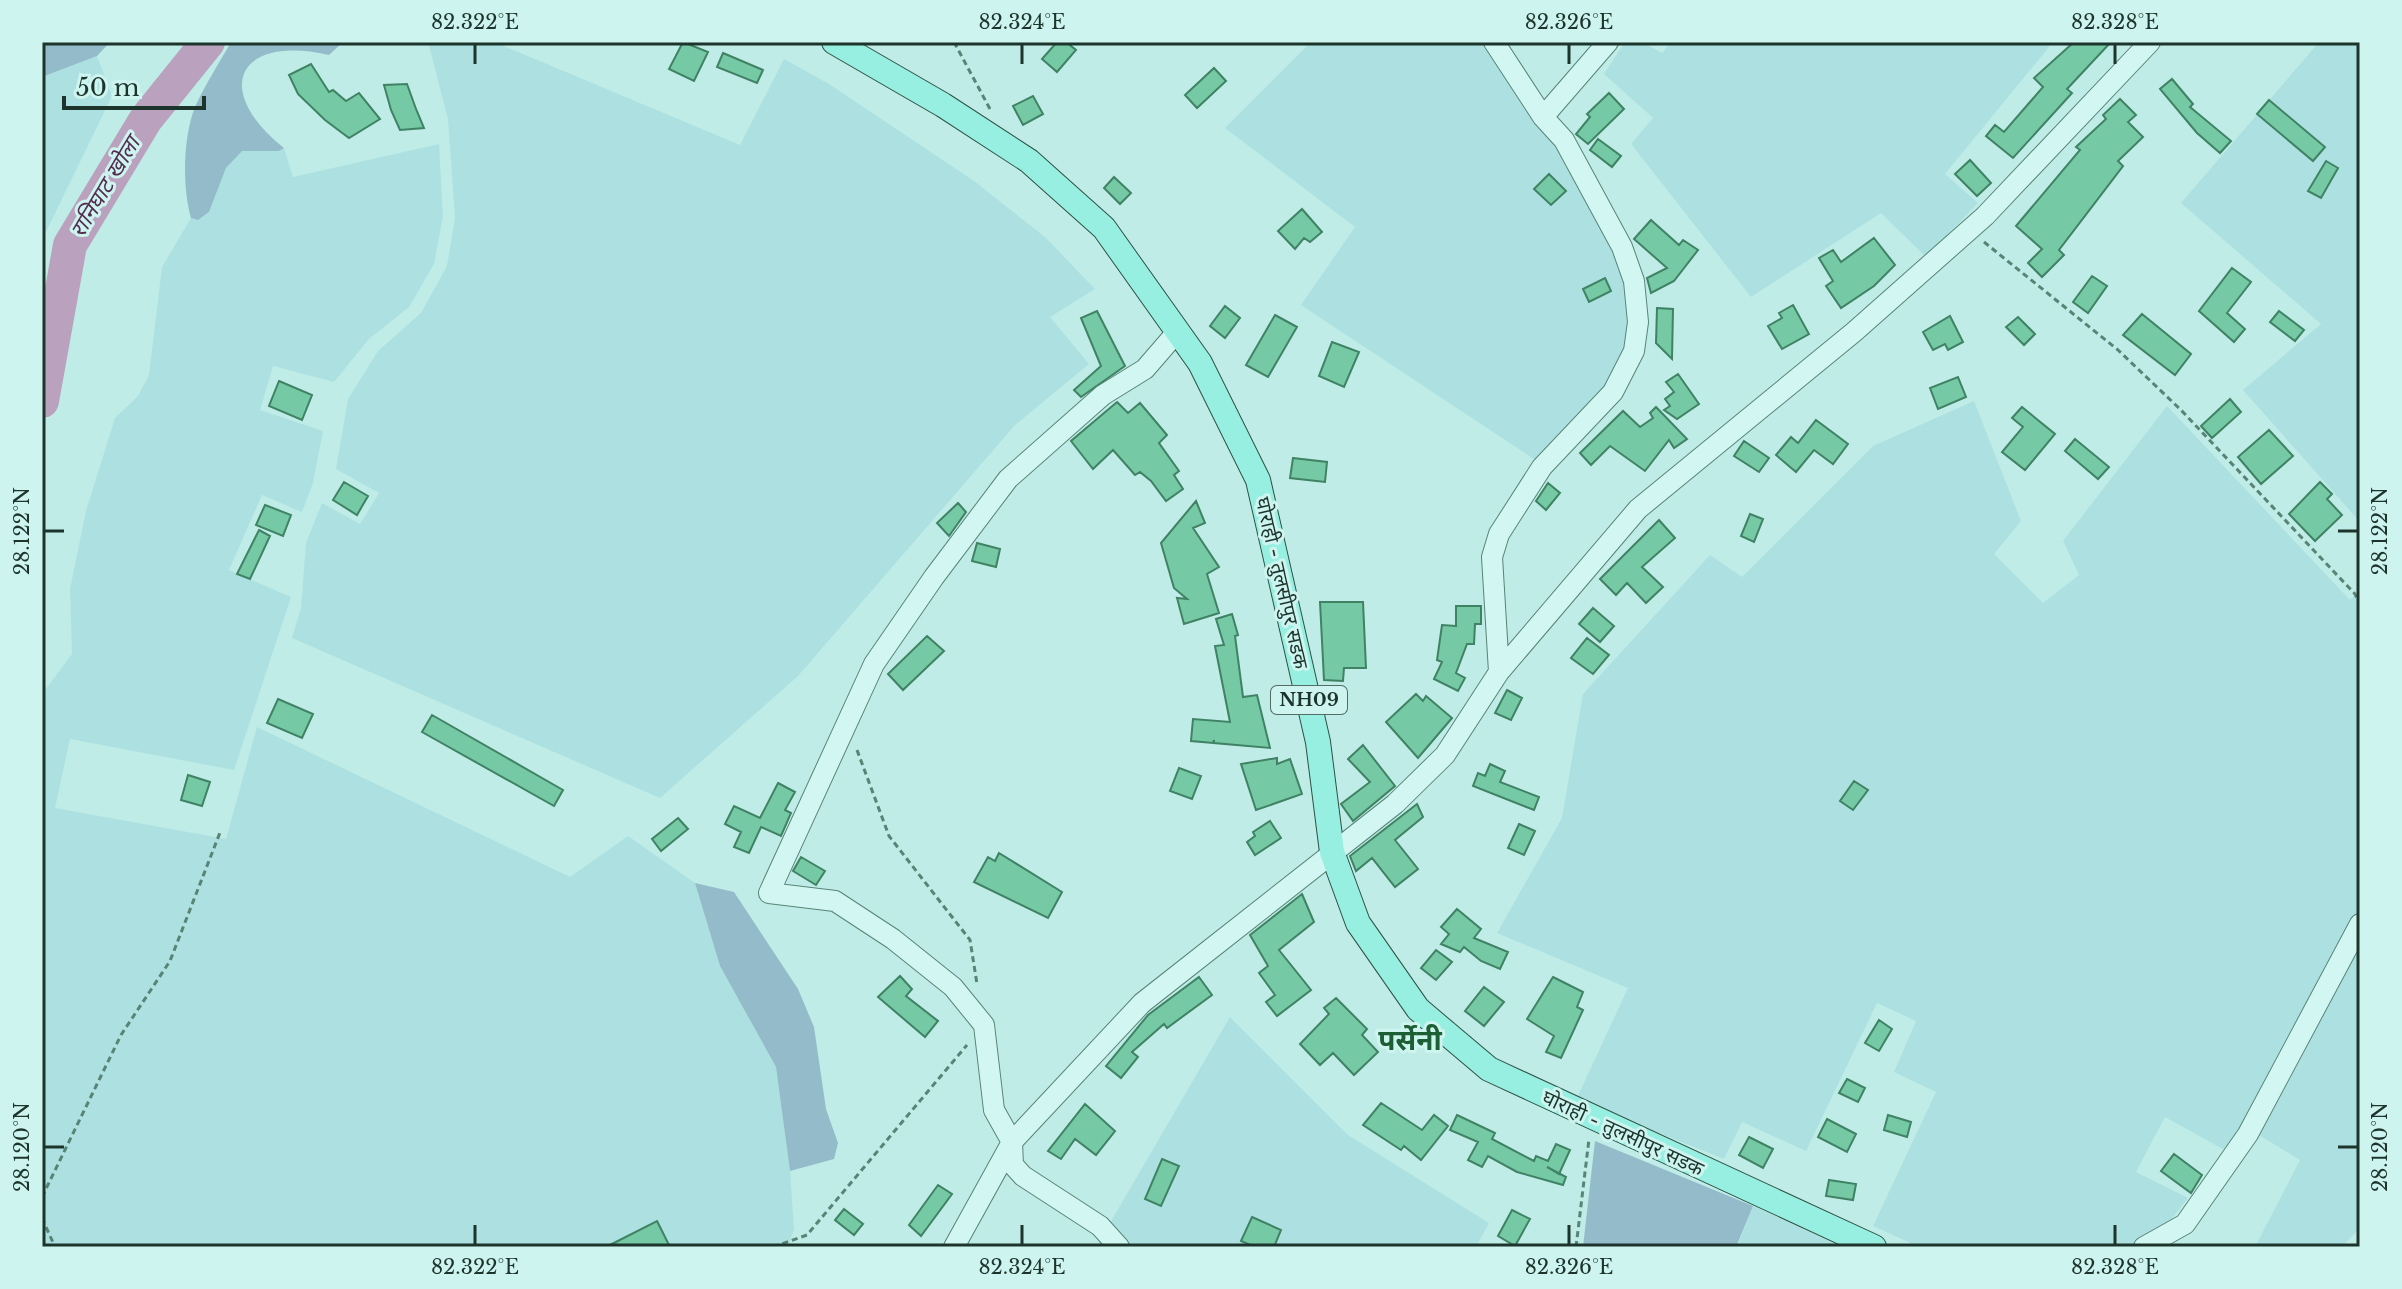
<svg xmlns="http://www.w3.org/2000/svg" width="2402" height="1289" viewBox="0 0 2402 1289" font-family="'Libre Baskerville','Noto Sans Devanagari',serif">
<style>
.farmland{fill:#ade1e1}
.green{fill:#94bbc9}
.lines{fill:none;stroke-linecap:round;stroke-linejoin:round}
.river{stroke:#baa2be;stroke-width:34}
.building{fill:#76c9a5;stroke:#3f8264;stroke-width:2}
.minor-casing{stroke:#588476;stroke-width:22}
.major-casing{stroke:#2d5244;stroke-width:26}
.path{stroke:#588476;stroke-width:3;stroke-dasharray:6 4;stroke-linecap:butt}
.minor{stroke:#d2f7f2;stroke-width:20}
.major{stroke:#97efe1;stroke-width:24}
.ticks{fill:none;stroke:#1c342b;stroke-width:3}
.labels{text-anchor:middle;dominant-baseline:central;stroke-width:6;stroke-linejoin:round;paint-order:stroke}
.shield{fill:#cef4ef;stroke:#516e66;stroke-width:2}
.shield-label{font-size:18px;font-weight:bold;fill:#1c342b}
.street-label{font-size:20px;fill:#1c342b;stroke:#cef4ef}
.water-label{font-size:22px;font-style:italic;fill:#532c50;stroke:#cef4ef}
.district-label{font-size:28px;font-weight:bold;fill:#1d5f35;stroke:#cef4ef}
.neatline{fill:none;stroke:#1c342b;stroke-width:3}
.ticks-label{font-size:20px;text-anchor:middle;fill:#1c342b}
</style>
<rect width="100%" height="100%" fill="#bfece6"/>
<path class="farmland" d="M428,42H494L740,145L784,59L829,84L974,181L1045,237L1095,289L1050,317L1089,364L1015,425L798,676L660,798L292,638L301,608L306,543L322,503L360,524L379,493L336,469L348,399L378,351L421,313L447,266L455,218L448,119Z
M1303,42H1490L1561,143L1618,248L1634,322L1610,390L1537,461L1301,305L1355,227L1225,128L1307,46Z
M1625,42H1642L1662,53L1671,42H2053L1945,174L1978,203L1926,257L1881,213L1751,297L1631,144L1653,118L1604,74Z
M2319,42H2360V522L2243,390L2321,324L2181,203Z
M97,56L112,96L42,240V77Z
M439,144L443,216L434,264L409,307L369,339L334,382L273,366L260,410L323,431L313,483L302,512L262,495L229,570L291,597L234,770L70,739L55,808L226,839L257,727L570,877L628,836L695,883L720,966L776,1067L790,1171L794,1229L788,1247H42V694L72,654L70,589L86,511L115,418L138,396L149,375L162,267L191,218L198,220L209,212L226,168L242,150L279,151L284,148L293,177Z
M1974,401L2021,521L1994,554L2043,603L2079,575L2063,541L2167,406L2350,600L2360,593V914L2230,1153L2165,1117L2136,1172L2188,1198L2170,1221L2134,1247H1919L1873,1226L1936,1092L1894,1072L1916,1021L1877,1003L1806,1151L1742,1122L1724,1159L1576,1100L1628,988L1497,933L1562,818L1583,694L1710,555L1742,577L1873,446Z
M2360,934V1228L2342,1247H2255L2300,1160L2254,1132Z
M1230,1017L1348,1135L1489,1223L1476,1247H1096Z
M1753,1206L1843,1247H1737Z"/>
<path class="green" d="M42,42H110L97,56L42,77Z
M231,42H343L329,55C239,34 210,89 284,148L279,151H242L226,168L209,212L198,220L191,218C182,187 183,137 195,107C205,85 219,63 231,42Z
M695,883L734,892L798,989L814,1027L826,1109L838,1143L834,1159L790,1171L776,1067L720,966Z
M1595,1141L1753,1206L1736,1247H1583Z"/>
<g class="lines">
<path class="river" d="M42,401L70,245L146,119L208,42"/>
</g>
<path class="building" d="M683,42L708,52L694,81L669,69Z
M1057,42H1066L1076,50L1057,72L1042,59Z
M2074,42H2111L2067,89L2072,93L2013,158L1986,136L1995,125L2004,132L2043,87L2034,78Z
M723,53L763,70L757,83L717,67Z
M311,64L329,92L333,90L346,101L359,93L380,119L349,138L325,120L298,94L289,75Z
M1214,68L1226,81L1197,108L1185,95Z
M2172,79L2193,104L2190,107L2231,141L2220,153L2197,133L2160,89Z
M407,84L416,109L424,128L400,130L391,110L384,85Z
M1609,93L1624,109L1588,144L1576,134L1590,117L1587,114Z
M1033,96L1043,114L1023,125L1013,106Z
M2120,99L2136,115L2128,122L2143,137L2118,161L2123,166L2059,250L2064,255L2042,277L2028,263L2042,249L2016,226L2080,150L2076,147L2106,119L2103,115Z
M2269,100L2325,147L2313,161L2257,114Z
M1598,139L1621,156L1612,167L1590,150Z
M1970,160L1991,183L1977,196L1955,174Z
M2326,161L2338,168L2321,198L2308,191Z
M1549,174L1566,191L1551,205L1534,189Z
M1114,177L1131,193L1120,204L1104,188Z
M1302,209L1322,232L1310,242L1304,238L1295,249L1278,231Z
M1651,220L1679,245L1683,240L1698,250L1674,281L1651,293L1647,278L1667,268L1634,239Z
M1874,238L1895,265L1874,286L1841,308L1826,286L1833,281L1819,258L1833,250L1841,262Z
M2232,268L2251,282L2227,313L2245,329L2234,342L2199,311Z
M2092,276L2107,286L2088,313L2073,302Z
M1605,278L1611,291L1589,302L1583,289Z
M1793,305L1809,334L1782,349L1768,326L1782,318L1779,313Z
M1225,306L1240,318L1225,338L1210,326Z
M1657,308L1673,309L1672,359L1656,343Z
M1097,311L1125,366L1081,397L1074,390L1101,366L1081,318Z
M2279,311L2304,330L2295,341L2270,322Z
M2142,314L2191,354L2175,375L2123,335Z
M1275,315L1297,327L1268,377L1246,365Z
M1950,316L1963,342L1948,350L1945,344L1933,350L1923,332Z
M2018,317L2035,334L2024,345L2006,327Z
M1332,342L1359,352L1344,387L1319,376Z
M1678,374L1699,404L1677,419L1664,410L1670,406L1665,399L1674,392L1666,382Z
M1958,377L1966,397L1938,409L1930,388Z
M279,381L312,395L302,420L269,406Z
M2230,399L2241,412L2212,438L2201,426Z
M1117,402L1128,413L1140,403L1167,435L1159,443L1179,471L1174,475L1183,489L1166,501L1151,481L1140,472L1135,475L1113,450L1093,469L1071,441Z
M1656,407L1687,439L1674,448L1669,440L1645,471L1610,446L1591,465L1580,453L1623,411L1640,427L1653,418L1650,413Z
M2022,407L2055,434L2025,470L2002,452L2023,427L2012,418Z
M1816,420L1848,444L1833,464L1814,450L1796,472L1776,455L1791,437L1798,443Z
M2269,430L2293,456L2261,484L2238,457Z
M2075,439L2109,467L2098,479L2065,451Z
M1744,441L1769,458L1759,472L1734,456Z
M1293,458L1327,462L1325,482L1290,478Z
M344,482L368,496L357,515L333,500Z
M2320,482L2332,494L2327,499L2342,515L2315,541L2289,514Z
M1548,483L1560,493L1546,510L1536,501Z
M1196,501L1205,523L1193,528L1219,567L1207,574L1219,613L1184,624L1177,598L1187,599L1174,588L1161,543Z
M958,503L966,512L949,536L937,523Z
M265,505L291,515L283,536L256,525Z
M1750,514L1763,519L1754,542L1741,536Z
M1659,520L1675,538L1642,567L1663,587L1646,603L1627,583L1616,595L1600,579Z
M259,530L270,536L250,579L237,574Z
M977,543L1000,549L996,567L972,561Z
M1320,602H1363L1366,668H1344L1343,681L1324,680Z
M1456,606H1481V624H1475L1474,644H1467L1456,673L1465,678L1458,691L1434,679L1442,662L1437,660L1442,625L1456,626Z
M1593,608L1614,626L1600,642L1579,624Z
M1232,614L1238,635L1235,636L1243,697L1257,695L1270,748L1214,743V740L1213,743L1191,741L1193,719L1230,722L1215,646L1224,645L1216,619Z
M927,636L944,651L903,690L888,674Z
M1587,638L1609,655L1593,674L1571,658Z
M1507,690L1522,698L1511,720L1495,713Z
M1416,694L1423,701L1426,696L1452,718L1418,758L1386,722Z
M278,699L313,714L302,738L267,723Z
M432,715L563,790L554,806L422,732Z
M1363,745L1395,786L1353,821L1341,804L1370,782L1348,759Z
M1277,758V764L1290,759L1302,794L1256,810L1241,764Z
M1490,764L1505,771L1500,782L1539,797L1534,810L1473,786L1478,773L1485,776Z
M1179,768L1201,776L1192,799L1170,791Z
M188,775L210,782L202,806L181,800Z
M1854,781L1868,790L1853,810L1840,801Z
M778,783L795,792L785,810L791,813L781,836L761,827L749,853L734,847L741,832L725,824L734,806L760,818Z
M1417,804L1423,817L1395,840L1418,869L1395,887L1372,858L1356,871L1350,856Z
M678,818L688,829L661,851L652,839Z
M1270,821L1281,838L1255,855L1247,842L1255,836L1253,832Z
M1519,824L1535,831L1524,855L1508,848Z
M999,853L1062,892L1048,918L974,882L988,857L995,861Z
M801,857L825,871L816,885L793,871Z
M1302,894L1314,922L1279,950L1311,990L1277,1016L1266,1002L1275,995L1259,973L1268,966L1250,935Z
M1457,909L1481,929L1474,938L1508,952L1500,969L1481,961L1464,947L1460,952L1441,944L1449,934L1441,927Z
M1436,950L1452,962L1436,980L1421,968Z
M900,976L912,989L906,996L938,1021L925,1037L878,997Z
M1199,977L1212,995L1167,1028L1164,1024L1132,1052L1138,1057L1121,1078L1106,1066L1148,1015Z
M1553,977L1583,992L1577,1007L1583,1010L1561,1058L1546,1052L1554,1036L1527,1019Z
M1484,987L1504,1002L1484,1026L1465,1011Z
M1336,998L1367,1029L1362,1035L1378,1052L1354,1075L1333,1053L1320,1065L1300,1044L1329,1014L1324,1008Z
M1879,1020L1892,1029L1879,1051L1865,1043Z
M1847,1079L1865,1088L1858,1102L1839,1093Z
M1381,1103L1422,1130L1434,1115L1448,1126L1421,1160L1404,1146L1401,1150L1363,1125Z
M1085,1104L1115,1131L1096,1155L1075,1139L1061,1159L1048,1151Z
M1457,1115L1495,1133L1492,1139L1534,1161L1536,1156L1548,1161L1556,1144L1570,1150L1559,1174L1547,1167L1566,1177L1563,1185L1517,1172L1488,1156L1482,1167L1468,1160L1478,1142L1450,1130Z
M1888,1115L1911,1122L1907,1137L1884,1130Z
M1827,1119L1856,1134L1847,1152L1818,1137Z
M1749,1137L1773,1149L1763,1168L1739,1155Z
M2174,1154L2202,1175L2191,1193L2161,1171Z
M1162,1159L1179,1166L1161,1206L1145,1199Z
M1829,1180L1856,1184L1853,1200L1826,1196Z
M938,1185L952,1194L921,1236L909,1225Z
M844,1209L863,1224L854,1235L835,1220Z
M1512,1210L1530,1219L1515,1246L1498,1236Z
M1252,1217L1281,1230L1274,1247H1255L1241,1241Z
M657,1221L670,1247H606Z"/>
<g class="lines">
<g class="minor-casing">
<path id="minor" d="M1494,42L1543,117L1564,140L1622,247L1634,281L1638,322L1634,351L1613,392L1542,467L1499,534L1492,557L1499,672
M1543,117L1608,42
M954,1247L1012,1142L1142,1003L1395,804L1445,755L1499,672L1638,509L1854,332L1985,216L2150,42
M1119,1247L1100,1226L1023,1176L1013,1165L1012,1142L994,1110L984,1025L953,987L893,939L835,901L769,893L874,664L934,577L1008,479L1103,395L1145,369L1177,332
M2144,1247L2185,1224L2248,1134L2360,924"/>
</g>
<g class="major-casing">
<path id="major" d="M834,42L943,105L1029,161L1104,228L1200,363L1258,480L1318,742L1332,852L1358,923L1418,1009L1489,1069L1874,1247"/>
</g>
<path class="path" d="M954,42L990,109
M1984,242L2118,350L2181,410L2355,594L2360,605
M857,750L889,836L970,940L977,984
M42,1197L121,1035L170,961L221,830
M42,1218L55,1247
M773,1247L807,1235L967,1045
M1576,1247L1589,1139"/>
<use href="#minor" class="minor"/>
<use href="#major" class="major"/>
</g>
<path class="ticks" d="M475,44V64M1022,44V64M1569,44V64M2115,44V64M44,531H64M2338,531H2358M44,1147H64M2338,1147H2358M475,1225V1245M1022,1225V1245M1569,1225V1245M2115,1225V1245"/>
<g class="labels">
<rect class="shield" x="1271" y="686" width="76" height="28" rx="6"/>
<g class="shield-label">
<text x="1309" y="700">NH09</text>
</g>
<g class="street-label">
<text transform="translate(1282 583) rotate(77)">घोराही - तुलसीपुर सडक</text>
<text transform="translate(1623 1133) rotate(25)">घोराही - तुलसीपुर सडक</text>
</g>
<g class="water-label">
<text transform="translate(105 187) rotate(-59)">रानिघाट खोला</text>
</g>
<g class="district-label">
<text x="1410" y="1040">पर्सेनी</text>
</g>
</g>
<rect width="2402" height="1289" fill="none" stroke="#cef4ef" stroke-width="88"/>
<path d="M64 96v12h140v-12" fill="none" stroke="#1c342b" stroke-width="4"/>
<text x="76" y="96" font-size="24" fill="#1c342b" stroke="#cef4ef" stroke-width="6" paint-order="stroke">50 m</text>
<rect x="44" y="44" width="2314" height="1201" class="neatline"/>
<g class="ticks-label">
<text x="475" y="29">82.322°E</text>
<text x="1022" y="29">82.324°E</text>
<text x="1569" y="29">82.326°E</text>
<text x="2115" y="29">82.328°E</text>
<text transform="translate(22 531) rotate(-90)" y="7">28.122°N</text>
<text transform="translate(2380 531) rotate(-90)" y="7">28.122°N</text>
<text transform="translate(22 1147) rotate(-90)" y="7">28.120°N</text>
<text transform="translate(2380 1147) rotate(-90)" y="7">28.120°N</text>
<text x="475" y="1274">82.322°E</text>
<text x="1022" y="1274">82.324°E</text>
<text x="1569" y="1274">82.326°E</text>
<text x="2115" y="1274">82.328°E</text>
</g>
</svg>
